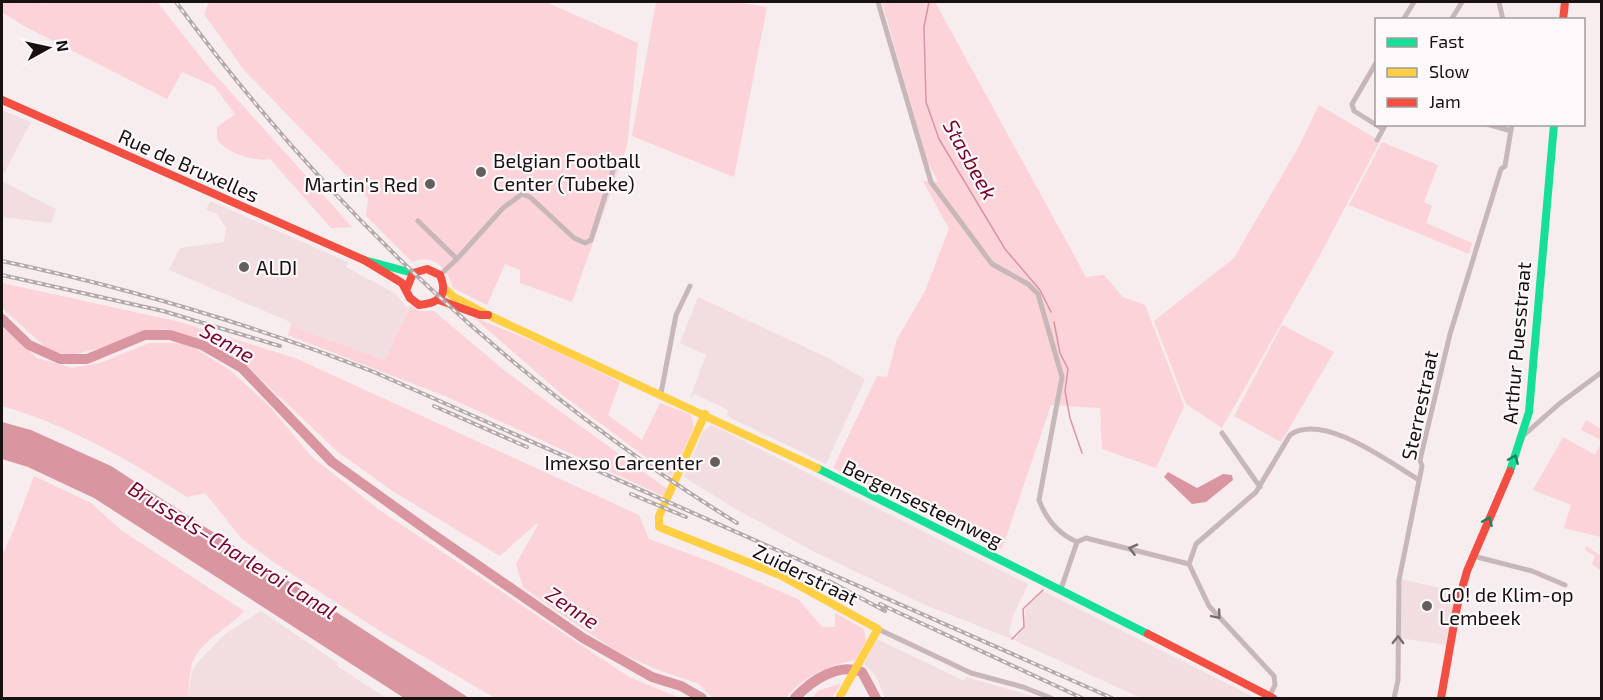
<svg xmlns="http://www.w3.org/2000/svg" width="1603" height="700" viewBox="0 0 1603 700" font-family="'Exo 2',sans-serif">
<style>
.built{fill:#f2dee0}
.green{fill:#fbd3d8}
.water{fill:#d995a0}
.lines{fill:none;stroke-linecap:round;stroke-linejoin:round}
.stream{stroke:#d995a0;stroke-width:1.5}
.river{stroke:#d995a0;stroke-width:10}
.street{stroke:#c7b7b9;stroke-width:5}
.fast{stroke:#16e098;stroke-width:8}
.slow{stroke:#ffcf43;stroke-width:8}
.jam{stroke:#f24e42;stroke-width:8}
.rail-casing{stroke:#b4a9aa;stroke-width:4}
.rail{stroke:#fdf9fa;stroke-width:1.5;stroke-dasharray:4.5;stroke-linecap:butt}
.oneway{stroke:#16835c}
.oneway2{stroke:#786c6e}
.poi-dot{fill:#655e5f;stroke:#fdf9fa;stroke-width:2}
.labels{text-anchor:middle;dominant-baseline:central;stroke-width:4.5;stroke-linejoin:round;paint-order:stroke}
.poi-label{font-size:20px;fill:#171112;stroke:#fdf9fa;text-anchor:start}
.street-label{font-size:20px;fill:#171112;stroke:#fdf9fa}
.water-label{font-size:21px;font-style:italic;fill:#7a042b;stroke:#fdf9fa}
</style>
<rect width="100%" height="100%" fill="#f7ecee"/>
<path class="built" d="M2,110L31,122L2,177Z
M2,181L56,209L51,223L2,217Z
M210,201L348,262L346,267L396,294L408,309L385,360L291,326L290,322L169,270L180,248L224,242L226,228L216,213L206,210Z
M698,297L826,357L865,379L826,464L727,416L728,410L695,394L690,398L706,355L680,343Z
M712,425L1028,584L1013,616L1009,632L1014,640L1024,629L1025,609L1043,591L1256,698H1141L1014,640L923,604L813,551L734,508L684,477L703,431Z
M1401,579L1457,592L1446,645L1400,638Z
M261,611L338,663L337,666L386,698H188L192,671L198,662L225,634Z
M877,639L964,681L966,677L1039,698H885L875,675L864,664Z"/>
<path class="green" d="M2,2H40L42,4L45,2H157L210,69L352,227L331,228L270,159C255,162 230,154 219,142C216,138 217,133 217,127L235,114L214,86L182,72L167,99L24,26L2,12Z
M209,2H546L638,43L627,146L572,302L520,283V270L505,264L487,305L453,288C447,268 433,253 412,262L366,216L368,198L244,70L204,14Z
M656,2H736L767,7L734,177L632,136Z
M882,2H935L1086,277L1104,275L1123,297L1145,305L1184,406L1156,468L1102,449L1100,408L1051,405L1002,549L833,468L877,376L887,377L897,339L925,291L949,229L923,181L938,182L926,158Z
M1319,105L1380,141L1319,257L1222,428L1186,404L1154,321L1234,258L1298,148Z
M1382,142L1438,165L1424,202L1432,206L1426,223L1472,243L1469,254L1349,205Z
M2,283L180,322L295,358L639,515L649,539L709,561L798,599L822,627H835V613L864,629L866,641L855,660C829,665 803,676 786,698H713L697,683L658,670L616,651L545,603L523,587L516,564L538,525L537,523L500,556L394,492L338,452L246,365L205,343L166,329L145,331L101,348L71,355L50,351L2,308Z
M410,306L419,311H434L505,371L667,489L663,496L452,399L288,335L291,326L385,360Z
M473,317L549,348L620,382L608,415L642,440L660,403L691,415L694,427L671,476L565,397Z
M1282,325L1334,352L1281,442L1234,416Z
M2,327L37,358L72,368L100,363L149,343H187L231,371L269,406L312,457L378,509L629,677L680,698H495L383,633L275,563L242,539L205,493L187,497C129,460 68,425 2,406Z
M1586,420L1601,429V440L1581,430Z
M1563,437L1595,455L1601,444V537L1564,528L1571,505L1533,490Z
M34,476L91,503L121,530L244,611C229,628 203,639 193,661C189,671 189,687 188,698H2V555L14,529Z
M1586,546L1601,556V571L1592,564L1595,556L1585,550Z
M841,683L832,698H812L818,691Z"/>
<path class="water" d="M2,422L31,430L111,466L469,698H404L94,498L28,467L2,459Z
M1168,472L1197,488L1223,474L1232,475L1233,480L1206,502L1192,504L1164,477Z"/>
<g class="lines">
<path class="stream" d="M929,2L924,27L926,102L939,139L1005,249L1040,290L1051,312
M1054,322L1060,353L1068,369L1065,391L1070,418L1082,453
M1012,639L1024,627L1023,609L1043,590"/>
<path class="river" d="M2,319L29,345L60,359H87L145,335H170L202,345L242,368L332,462L431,533L583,638L652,677L681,686L702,698
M795,698C811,681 838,662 862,672L876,698"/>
<path class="street" d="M878,2L931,182L992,264L1028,284L1038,294L1062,377L1039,500C1046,519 1059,534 1077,542
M1499,2L1503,20
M1403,20L1414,2
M1451,20L1462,2
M1376,63L1352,104L1354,111L1383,129
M1487,124L1511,131
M1377,140L1386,124
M418,221L457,259L440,275
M457,259L503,208L522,194L530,197L574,238L585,243L591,240L614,167L602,156
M661,393L676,315L690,286
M1222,433L1260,487
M1524,435L1559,404L1602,372
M1077,542L1086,538L1189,564L1209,606L1274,676L1275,685L1269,697
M1473,556L1532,571L1565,585
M1189,564L1196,544L1256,492L1290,435C1323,412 1389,462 1419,480
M1061,589L1077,542
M878,629L971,673L1023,687L1051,698
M1394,698L1398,680L1399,580L1422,466L1420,460L1450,334L1501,169L1505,166L1512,124"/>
<path class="fast" d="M364,260L413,273
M817,468L1148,634
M1510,471L1529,412L1554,124"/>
<path class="slow" d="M444,288L454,297L488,315L817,468
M705,414L659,516V527L780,575L878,629L839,698"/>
<path class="jam" d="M1563,20L1565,2
M2,100L364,260L402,283L410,298L419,305C438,303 449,297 440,275L427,269L413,273L407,288
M439,300L480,315H488
M1148,634L1273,698
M1441,698L1457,607L1467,571L1510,471"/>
<g class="rail-casing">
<path id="rail" d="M176,2C328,209 518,388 737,523
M2,261C129,288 253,325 374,372L1112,698
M2,275L163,311L280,346
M434,406L527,447
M631,494L686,517
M829,581L885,611
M880,604L1082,698"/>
</g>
<use href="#rail" class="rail"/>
</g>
<defs><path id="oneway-chevron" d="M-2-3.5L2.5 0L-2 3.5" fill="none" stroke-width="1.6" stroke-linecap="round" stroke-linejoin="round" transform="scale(1.5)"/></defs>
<g class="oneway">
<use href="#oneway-chevron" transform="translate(1514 459) rotate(-67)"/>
<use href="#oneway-chevron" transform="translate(1488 521) rotate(-67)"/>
</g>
<g class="oneway2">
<use href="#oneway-chevron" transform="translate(1133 549) rotate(-166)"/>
<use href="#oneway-chevron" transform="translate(1217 615) rotate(50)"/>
<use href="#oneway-chevron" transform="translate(1398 640) rotate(-89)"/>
</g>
<g class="poi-dot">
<circle cx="481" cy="172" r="6"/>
<circle cx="430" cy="184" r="6"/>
<circle cx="244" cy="267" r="6"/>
<circle cx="715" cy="462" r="6"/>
<circle cx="1427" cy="606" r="6"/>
</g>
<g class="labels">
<g class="poi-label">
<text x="493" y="160">Belgian Football<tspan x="493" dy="23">Center (Tubeke)</tspan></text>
<text x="418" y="184" text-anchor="end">Martin's Red</text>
<text x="256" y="267">ALDI</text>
<text x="703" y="462" text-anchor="end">Imexso Carcenter</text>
<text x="1439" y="594">GO! de Klim-op<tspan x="1439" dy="23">Lembeek</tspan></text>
</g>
<g class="street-label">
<text transform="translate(189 165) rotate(24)">Rue de Bruxelles</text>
<text transform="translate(1516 343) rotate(-85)">Arthur Puesstraat</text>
<text transform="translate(1419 405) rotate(-78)">Sterrestraat</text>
<text transform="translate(923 503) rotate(26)">Bergensesteenweg</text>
<text transform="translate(806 574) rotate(26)">Zuiderstraat</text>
</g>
<g class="water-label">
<text transform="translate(971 159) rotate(61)">Stasbeek</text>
<text transform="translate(228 342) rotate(30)">Senne</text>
<text transform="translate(233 549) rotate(32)">Brussels–Charleroi Canal</text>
<text transform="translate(573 607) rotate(34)">Zenne</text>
</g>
</g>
<rect width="1603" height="700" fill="none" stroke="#171112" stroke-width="6"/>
<rect x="1375" y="18" width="210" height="108" fill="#fdf9fa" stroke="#a19c9d" stroke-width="1.5"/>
<rect x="1387" y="38" width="30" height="9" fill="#16e098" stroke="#a19c9d" stroke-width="1.5"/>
<text x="1429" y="48" font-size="18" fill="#171112">Fast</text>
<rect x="1387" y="68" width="30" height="9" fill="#ffcf43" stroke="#a19c9d" stroke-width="1.5"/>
<text x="1429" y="78" font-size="18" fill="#171112">Slow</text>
<rect x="1387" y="98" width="30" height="9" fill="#f24e42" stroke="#a19c9d" stroke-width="1.5"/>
<text x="1429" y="108" font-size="18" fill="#171112">Jam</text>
<g transform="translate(48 48) rotate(82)" stroke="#fdf9fa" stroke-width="4.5" paint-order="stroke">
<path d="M0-4.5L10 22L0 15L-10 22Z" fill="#171112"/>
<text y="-9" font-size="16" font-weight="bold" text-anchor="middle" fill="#171112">N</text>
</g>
</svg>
